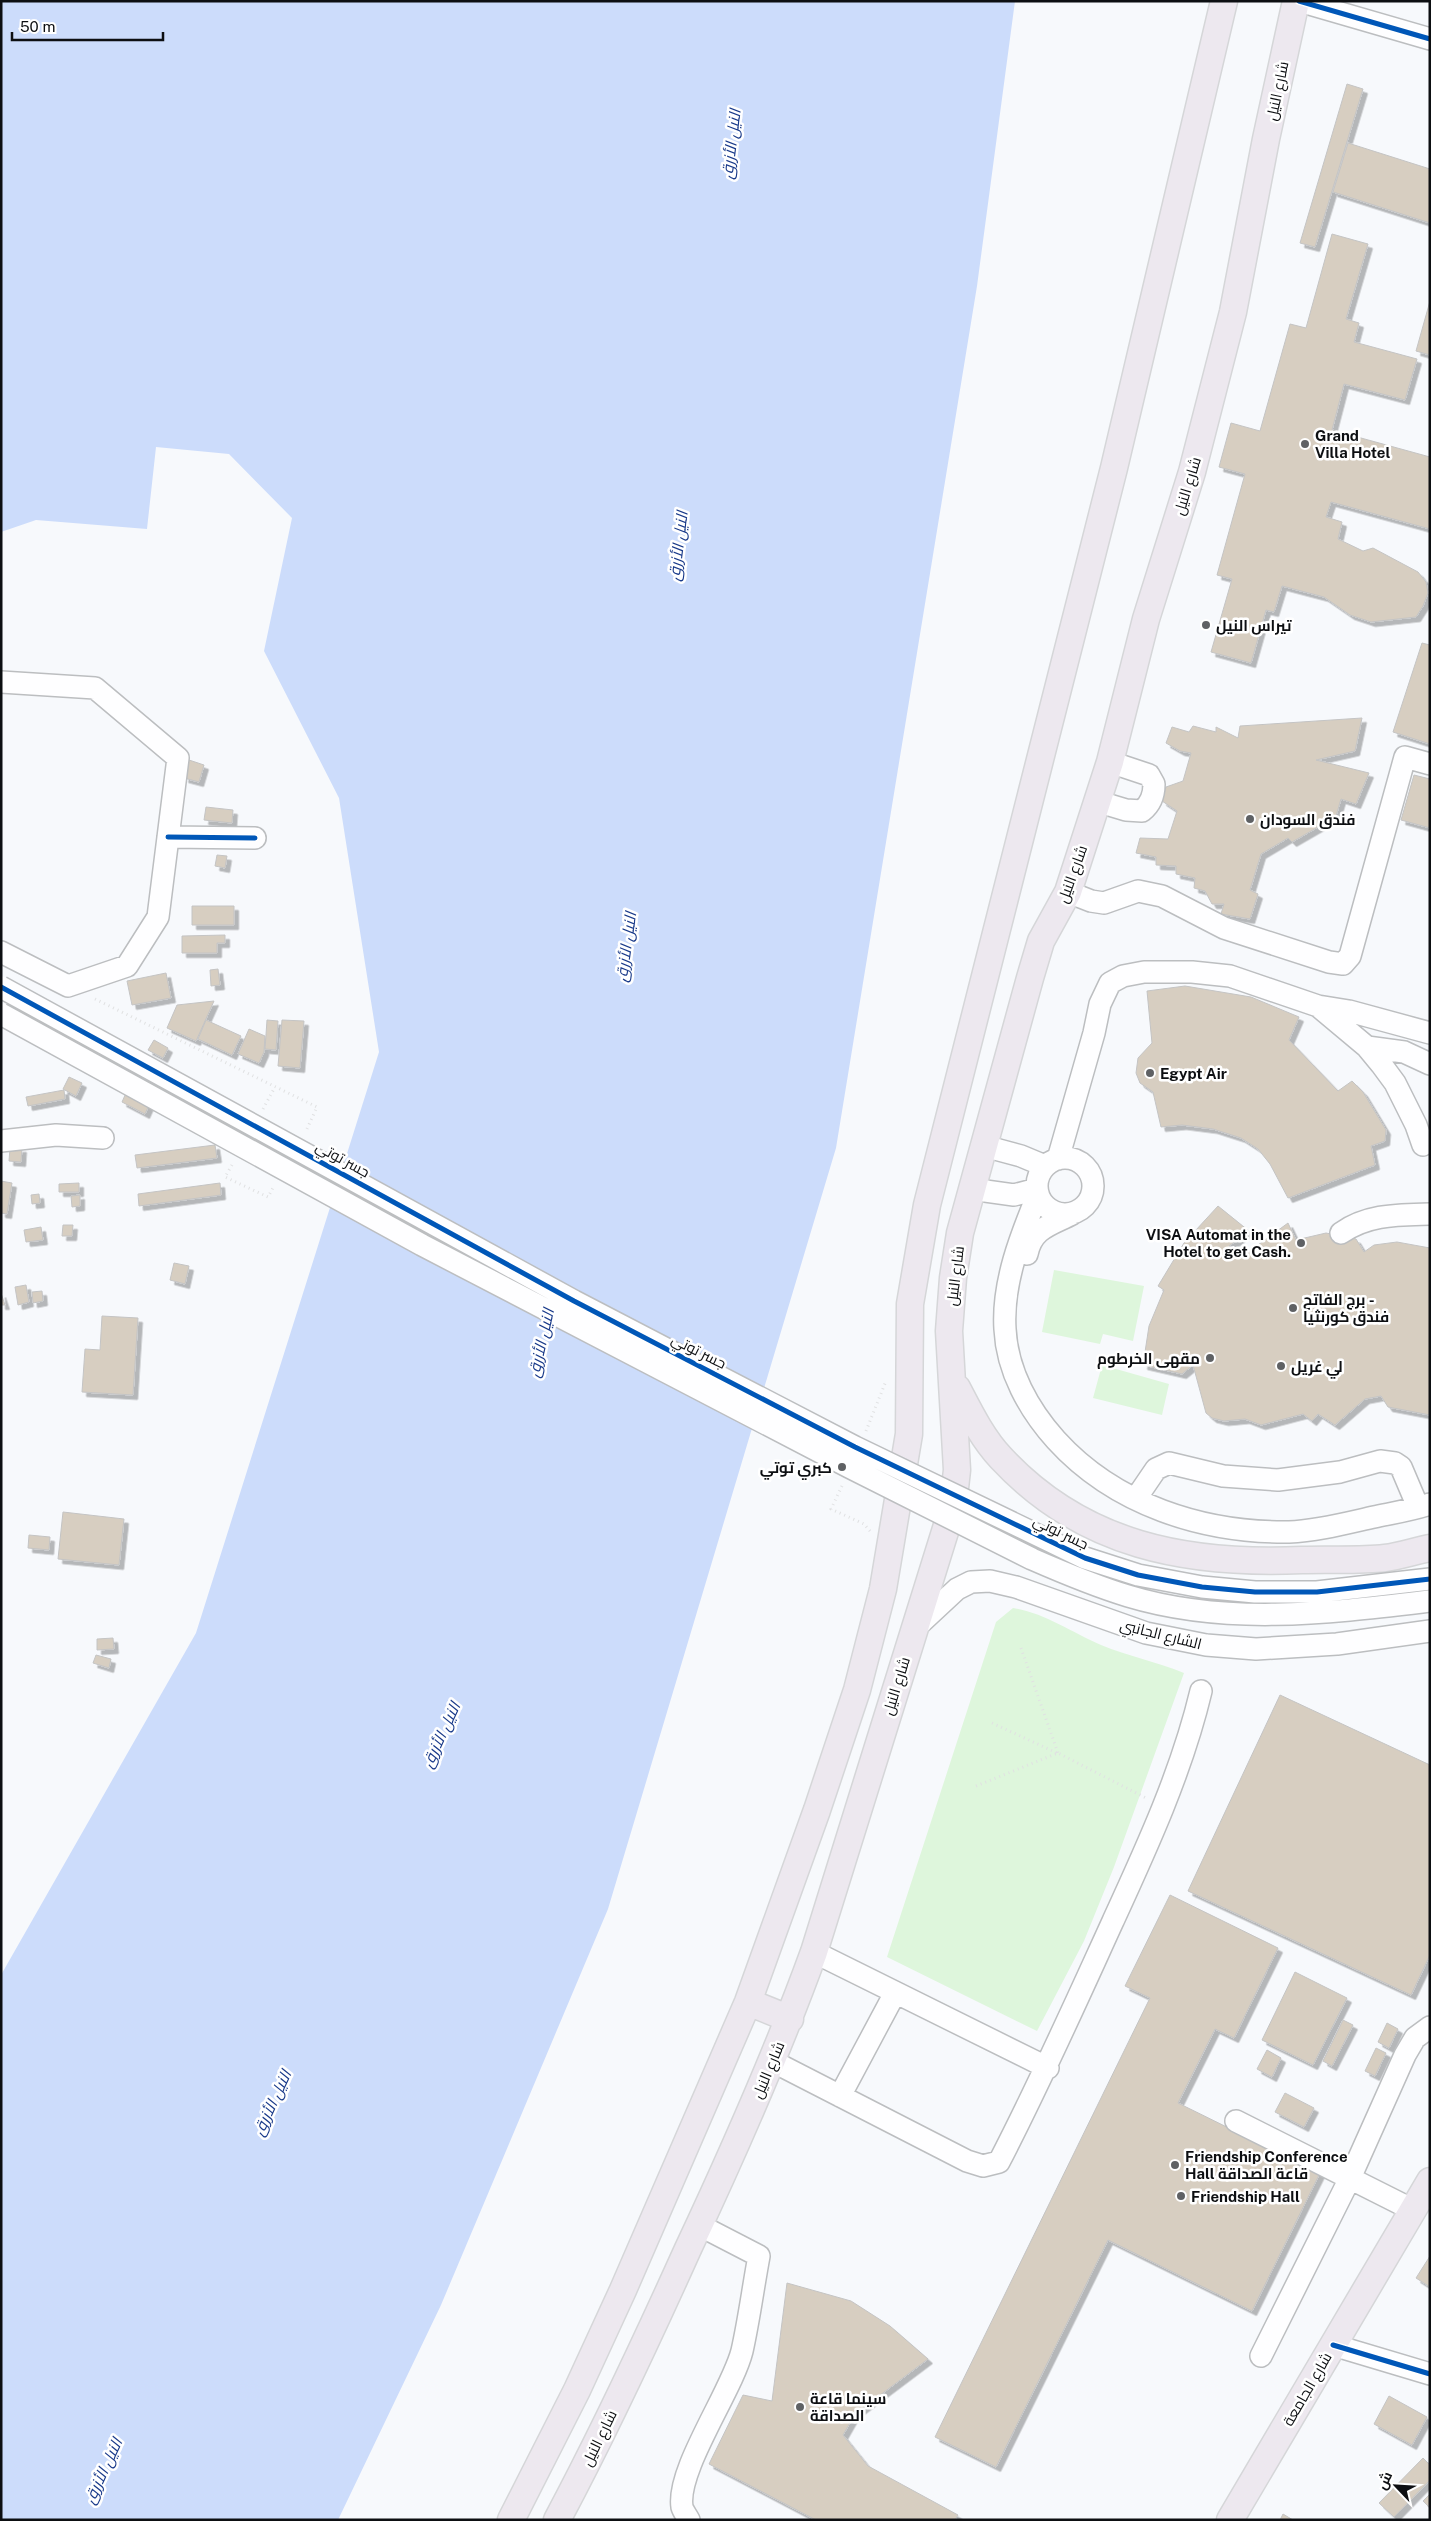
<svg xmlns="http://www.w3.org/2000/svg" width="1431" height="2521" viewBox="0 0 1431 2521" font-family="'Public Sans',Cairo,sans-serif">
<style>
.green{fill:#def6dc}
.water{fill:#ccdcfb}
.building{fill:#d7cec1;stroke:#c4c4c4;filter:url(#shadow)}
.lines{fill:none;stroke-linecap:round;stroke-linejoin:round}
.minor-casing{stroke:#bcbec0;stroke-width:24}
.major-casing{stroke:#d5d6d8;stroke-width:29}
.path{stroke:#e0e1e2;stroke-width:3;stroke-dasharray:1 4;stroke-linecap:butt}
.minor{stroke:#fefeff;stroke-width:21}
.major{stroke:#ede8ef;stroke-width:26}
.minor-bridge-casing{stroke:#bcbec0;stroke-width:24;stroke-linecap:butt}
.minor-bridge{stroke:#fefeff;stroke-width:21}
.cycleway-casing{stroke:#fff;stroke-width:8}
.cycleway{stroke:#0057b8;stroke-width:5}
.poi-dot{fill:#5f6164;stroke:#fff;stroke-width:2}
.labels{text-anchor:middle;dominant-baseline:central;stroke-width:5;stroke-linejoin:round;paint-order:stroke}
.street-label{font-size:15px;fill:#0d0f12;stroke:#fff}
.poi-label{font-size:15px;font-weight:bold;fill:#0d0f12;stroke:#fff;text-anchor:start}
.water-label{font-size:16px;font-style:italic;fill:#193a8a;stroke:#fff}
</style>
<defs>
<filter id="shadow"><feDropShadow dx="4.5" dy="4.5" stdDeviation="0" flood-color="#0004"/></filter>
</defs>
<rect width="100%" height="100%" fill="#f7f9fc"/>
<path class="green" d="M1054,1270L1144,1286L1133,1341L1103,1334L1100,1344L1042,1332Z
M1102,1365L1169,1384L1162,1415L1093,1398Z
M1013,1608C1045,1613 1071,1632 1101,1645C1128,1656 1157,1662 1184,1673L1114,1867L1084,1941L1037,2031L887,1957L996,1622Z"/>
<path class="water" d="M1,1H1015L977,286L836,1148L608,1909L441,2305L338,2520H1V1975L196,1633L379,1052L339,798L264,651L292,518L229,454L156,447L147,529L36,520L1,532Z"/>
<path class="building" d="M1347,84L1363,89L1315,247L1300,243Z
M1348,143L1430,169V223L1333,192Z
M1332,234L1368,244L1346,319L1359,323L1354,342L1417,359L1405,400L1344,384L1332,430L1430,457V529L1331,502L1326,517L1342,522L1338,539L1363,551L1373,548L1418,572L1426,582L1428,593L1423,606L1416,617L1371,622L1350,615L1324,597L1282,586L1274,612L1266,610L1251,663L1211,652L1232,579L1217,575L1245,474L1219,467L1231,423L1260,431L1290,324L1306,328Z
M1430,301V355L1416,351Z
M1422,643L1430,645V744L1393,732Z
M1362,718L1355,751L1316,760L1369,773L1356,804L1341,799L1336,816L1328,815L1325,823L1292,842L1288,838L1261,854L1250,890L1258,894L1250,919L1221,914L1224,904H1212L1205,891L1194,888L1195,878L1176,874V866L1156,865V857L1136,853L1140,838L1168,839L1177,811L1162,801L1166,787L1183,781L1191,753L1180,751L1166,743L1172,727L1189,732L1193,726L1216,732V727L1238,738L1240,726Z
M189,760L204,765L199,782L184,778Z
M1414,775L1430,779V828L1401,820Z
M206,807L233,810L232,823L204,820Z
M217,855L227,856L225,868L215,866Z
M192,906H234V925H192Z
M225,935V943H217V953H182V936Z
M218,969L220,985L211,986L210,970Z
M166,973L171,998L132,1005L127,981Z
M1185,986L1251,997L1299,1017L1289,1040L1338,1091L1352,1081L1363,1092L1386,1130L1385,1141L1371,1146L1375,1165L1288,1198L1270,1164L1258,1149L1241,1138L1213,1129L1182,1125L1161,1127L1153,1092L1140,1083L1136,1073L1138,1058L1152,1043L1147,991Z
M214,1001L196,1041L167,1028L177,1005Z
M206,1020L241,1036L232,1055L198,1039Z
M267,1020L278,1021L276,1050L265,1049Z
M282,1020L304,1021L300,1068L278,1066Z
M249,1029L265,1036L264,1052L259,1063L238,1054Z
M154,1040L168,1048L163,1058L148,1050Z
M69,1077L82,1083L76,1096L63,1089Z
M64,1090L65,1099L28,1106L26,1097Z
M126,1093L149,1105L145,1114L122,1102Z
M215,1145L217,1158L137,1168L135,1155Z
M10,1148H22L21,1162L9,1161Z
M1,1181L12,1183L7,1214L1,1213Z
M79,1183V1192H59V1184Z
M220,1183L221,1195L139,1206L138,1194Z
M39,1194L40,1203L32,1204L31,1195Z
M80,1195V1206L72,1207L71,1196Z
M1218,1206L1249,1231L1229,1246L1247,1253L1288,1223L1296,1240L1326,1233L1356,1239L1364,1252L1374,1245L1397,1242L1430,1248V1415L1388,1407L1381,1396L1365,1399L1335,1425L1318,1414L1312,1421L1303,1414L1261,1425L1245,1419L1224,1421L1212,1418L1206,1413L1193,1365L1182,1374L1143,1365L1149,1326L1164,1290L1158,1286L1184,1243Z
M63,1225H73L72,1236H62Z
M41,1227L43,1240L26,1242L24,1230Z
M174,1263L189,1266L185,1284L170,1280Z
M26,1285L29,1302L18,1305L15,1287Z
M42,1291L43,1301L33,1303L32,1292Z
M1,1293L5,1305H1Z
M102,1316L138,1318L133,1395L82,1392L85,1349L100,1350Z
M63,1512L124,1519L119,1565L58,1559Z
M29,1535L50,1537L49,1550L28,1548Z
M113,1638L114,1649L97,1650V1639Z
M96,1655L111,1659L109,1668L93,1663Z
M1280,1695L1430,1765V1955L1411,1995L1188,1891Z
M1170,1895L1278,1948L1234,2038L1215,2029L1178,2103L1320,2173L1252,2311L1108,2240L996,2467L935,2437L1150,1998L1125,1986Z
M1295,1972L1347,1998L1313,2065L1262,2040Z
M1343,2020L1353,2025L1332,2066L1323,2061Z
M1387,2023L1398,2029L1389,2048L1378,2042Z
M1376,2048L1386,2053L1375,2076L1365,2071Z
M1267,2050L1281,2058L1272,2077L1257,2069Z
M1285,2093L1314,2108L1304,2127L1275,2112Z
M1430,2256V2287L1416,2278Z
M787,2283L851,2301L890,2326L928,2359L855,2414L843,2435L868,2466L958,2515L955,2520H816L709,2464L743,2395L772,2401Z
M1389,2396L1427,2417L1412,2445L1374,2424Z
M1423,2458L1430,2465V2480L1394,2517L1379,2503Z
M1430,2494V2508L1423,2501Z
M1283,2514L1293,2520H1280Z"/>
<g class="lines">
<g class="minor-casing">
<path id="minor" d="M1299,1L1430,39
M1,682L95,688L178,758L158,917L127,966L68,986L1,952
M1096,801L1126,810L1142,811C1151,804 1154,794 1154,784L1149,775L1110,762
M168,837L255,838
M1068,892L1091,901L1104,903L1138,891L1162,896L1224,928L1329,962L1343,964L1350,956L1405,757L1430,764
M1318,1006L1349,1011L1430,1033
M1367,1047L1404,1052L1430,1064
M1,1141L56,1135L103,1138
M984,1146L1021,1156L1045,1166
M1037 1186a28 28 0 1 1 56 0a28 28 0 1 1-56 0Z
M1058,1159L1094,1033L1100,1004L1110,983L1123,976L1144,972H1192L1230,976L1318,1006L1367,1047L1381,1064L1395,1083L1416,1125L1423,1145
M971,1189L1014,1195L1037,1189
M1038,1194C1021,1235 1002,1283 1005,1329C1007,1371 1029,1410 1056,1440C1115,1505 1203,1533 1289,1532C1317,1531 1347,1523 1374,1517C1393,1513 1412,1510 1430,1504
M1341,1233C1368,1214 1398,1215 1430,1214
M1027,1254C1032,1228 1051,1225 1072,1214
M1141,1491L1156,1469L1169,1463L1223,1476L1278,1480L1340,1472L1380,1461L1395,1463L1401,1467L1418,1507
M914,1629L957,1589L971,1582L990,1581L1016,1587L1146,1633L1206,1645L1256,1649L1337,1644L1430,1631
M814,1952L1048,2068
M772,2061L967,2161L983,2166L999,2162C1040,2083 1076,2002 1113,1921C1147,1847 1182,1771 1201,1691
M840,2096L895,1993
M1236,2121L1413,2210
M1333,2345L1430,2374
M1261,2356L1350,2178L1405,2055L1415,2038L1430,2027
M689,2520C687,2516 683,2511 682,2507C676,2470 732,2391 742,2351C749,2320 753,2288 759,2256L699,2225"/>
</g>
<g class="major-casing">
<path id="major" d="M957,1388C969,1411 982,1438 1001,1458C1083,1546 1187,1565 1302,1560C1329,1559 1358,1561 1385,1558C1400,1556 1415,1551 1430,1548
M748,2002L790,2019
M511,2520L577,2390L623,2290L748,2002L817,1810L857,1690L883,1589L909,1434L910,1304L927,1205L1114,468L1224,1
M557,2520C604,2432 646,2342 687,2251C733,2153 777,2054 814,1952L953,1506L957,1470L949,1331L953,1278L960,1233L1030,978L1041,941L1068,892L1110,762L1146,619L1192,472L1233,312L1266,139L1296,1
M1230,2520L1430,2181"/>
</g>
<path class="path" d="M95,999L317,1107L306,1131
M263,1109L275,1087
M232,1165L225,1177L268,1197L274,1186
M866,1431L886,1381
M842,1486L831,1509L864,1524L870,1531
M1021,1648L1058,1753
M992,1723L1057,1753
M976,1786L1058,1753L1146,1798"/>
<use href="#minor" class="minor"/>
<use href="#major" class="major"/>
<g class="minor-bridge-casing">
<path id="minor-bridge" d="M1,987L574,1301L855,1447L1085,1558L1138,1575L1202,1587L1255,1592H1317L1430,1579
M1,1014L422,1245L849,1467L1032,1559C1064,1573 1095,1586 1128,1596C1227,1626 1329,1613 1430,1601"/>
</g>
<use href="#minor-bridge" class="minor-bridge"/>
<g class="cycleway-casing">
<path id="cycleway" d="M1299,1L1430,39
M168,837L255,838
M1,987L574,1301L855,1447L1085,1558L1138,1575L1202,1587L1255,1592H1317L1430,1579
M1333,2345L1430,2374"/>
</g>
<use href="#cycleway" class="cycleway"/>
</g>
<g class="poi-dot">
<circle cx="1305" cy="444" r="5"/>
<circle cx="1206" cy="625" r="5"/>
<circle cx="1250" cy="819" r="5"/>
<circle cx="1150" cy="1073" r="5"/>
<circle cx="1301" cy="1243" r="5"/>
<circle cx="1293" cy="1308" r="5"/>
<circle cx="1210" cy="1358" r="5"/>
<circle cx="1281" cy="1366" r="5"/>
<circle cx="842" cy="1467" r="5"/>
<circle cx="1175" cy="2165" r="5"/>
<circle cx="1181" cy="2196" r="5"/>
<circle cx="800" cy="2407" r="5"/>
</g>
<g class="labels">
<g class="street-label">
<text transform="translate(1277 91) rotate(-78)">شارع النيل</text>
<text transform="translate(1187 486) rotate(-73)">شارع النيل</text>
<text transform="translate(1072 874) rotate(-70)">شارع النيل</text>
<text transform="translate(343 1159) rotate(29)">جسر توتي</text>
<text transform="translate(955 1276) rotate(-83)">شارع النيل</text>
<text transform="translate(699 1351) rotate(27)">جسر توتي</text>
<text transform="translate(1061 1532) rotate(26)">جسر توتي</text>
<text transform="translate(1161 1634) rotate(14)">الشارع الجانبي</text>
<text transform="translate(896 1686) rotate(-73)">شارع النيل</text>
<text transform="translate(768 2070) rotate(-67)">شارع النيل</text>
<text transform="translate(1307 2389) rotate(-60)">شارع الجامعة</text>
<text transform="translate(599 2438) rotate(-64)">شارع النيل</text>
</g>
<g class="poi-label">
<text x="1315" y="435">Grand<tspan x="1315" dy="17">Villa Hotel</tspan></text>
<text x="1216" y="625">تيراس النيل</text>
<text x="1260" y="819">فندق السودان</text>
<text x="1160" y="1073">Egypt Air</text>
<text x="1291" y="1234" text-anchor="end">VISA Automat in the<tspan x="1291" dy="17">Hotel to get Cash.</tspan></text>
<text x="1303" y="1299">برج الفاتح -<tspan x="1303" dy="17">فندق كورنثيا</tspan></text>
<text x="1200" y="1358" text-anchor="end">مقهى الخرطوم</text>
<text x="1291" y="1366">لي غريل</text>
<text x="832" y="1467" text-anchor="end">كبري توتي</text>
<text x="1185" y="2156">Friendship Conference<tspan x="1185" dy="17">Hall قاعة الصداقة</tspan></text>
<text x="1191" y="2196">Friendship Hall</text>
<text x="810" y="2398">سينما قاعة<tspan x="810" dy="17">الصداقة</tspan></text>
</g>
<g class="water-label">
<text transform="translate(731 144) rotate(-83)">النيل الأزرق</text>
<text transform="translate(678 546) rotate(-83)">النيل الأزرق</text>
<text transform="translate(626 947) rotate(-82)">النيل الأزرق</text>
<text transform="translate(541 1343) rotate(-77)">النيل الأزرق</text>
<text transform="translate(441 1735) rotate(-65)">النيل الأزرق</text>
<text transform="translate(272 2103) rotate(-65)">النيل الأزرق</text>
<text transform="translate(103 2471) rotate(-65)">النيل الأزرق</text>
</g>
</g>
<rect width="1431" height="2521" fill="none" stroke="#0d0f12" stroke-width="5"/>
<g transform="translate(1396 2486) rotate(295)" stroke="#ffffff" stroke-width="4" paint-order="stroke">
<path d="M0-4L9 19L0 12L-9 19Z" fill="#0d0f12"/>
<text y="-8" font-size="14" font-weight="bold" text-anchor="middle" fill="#0d0f12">ش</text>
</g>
<path d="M12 32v8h151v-8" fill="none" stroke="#0d0f12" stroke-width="2.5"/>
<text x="20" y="32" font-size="15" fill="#0d0f12" stroke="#ffffff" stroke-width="4" paint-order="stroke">50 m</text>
</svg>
